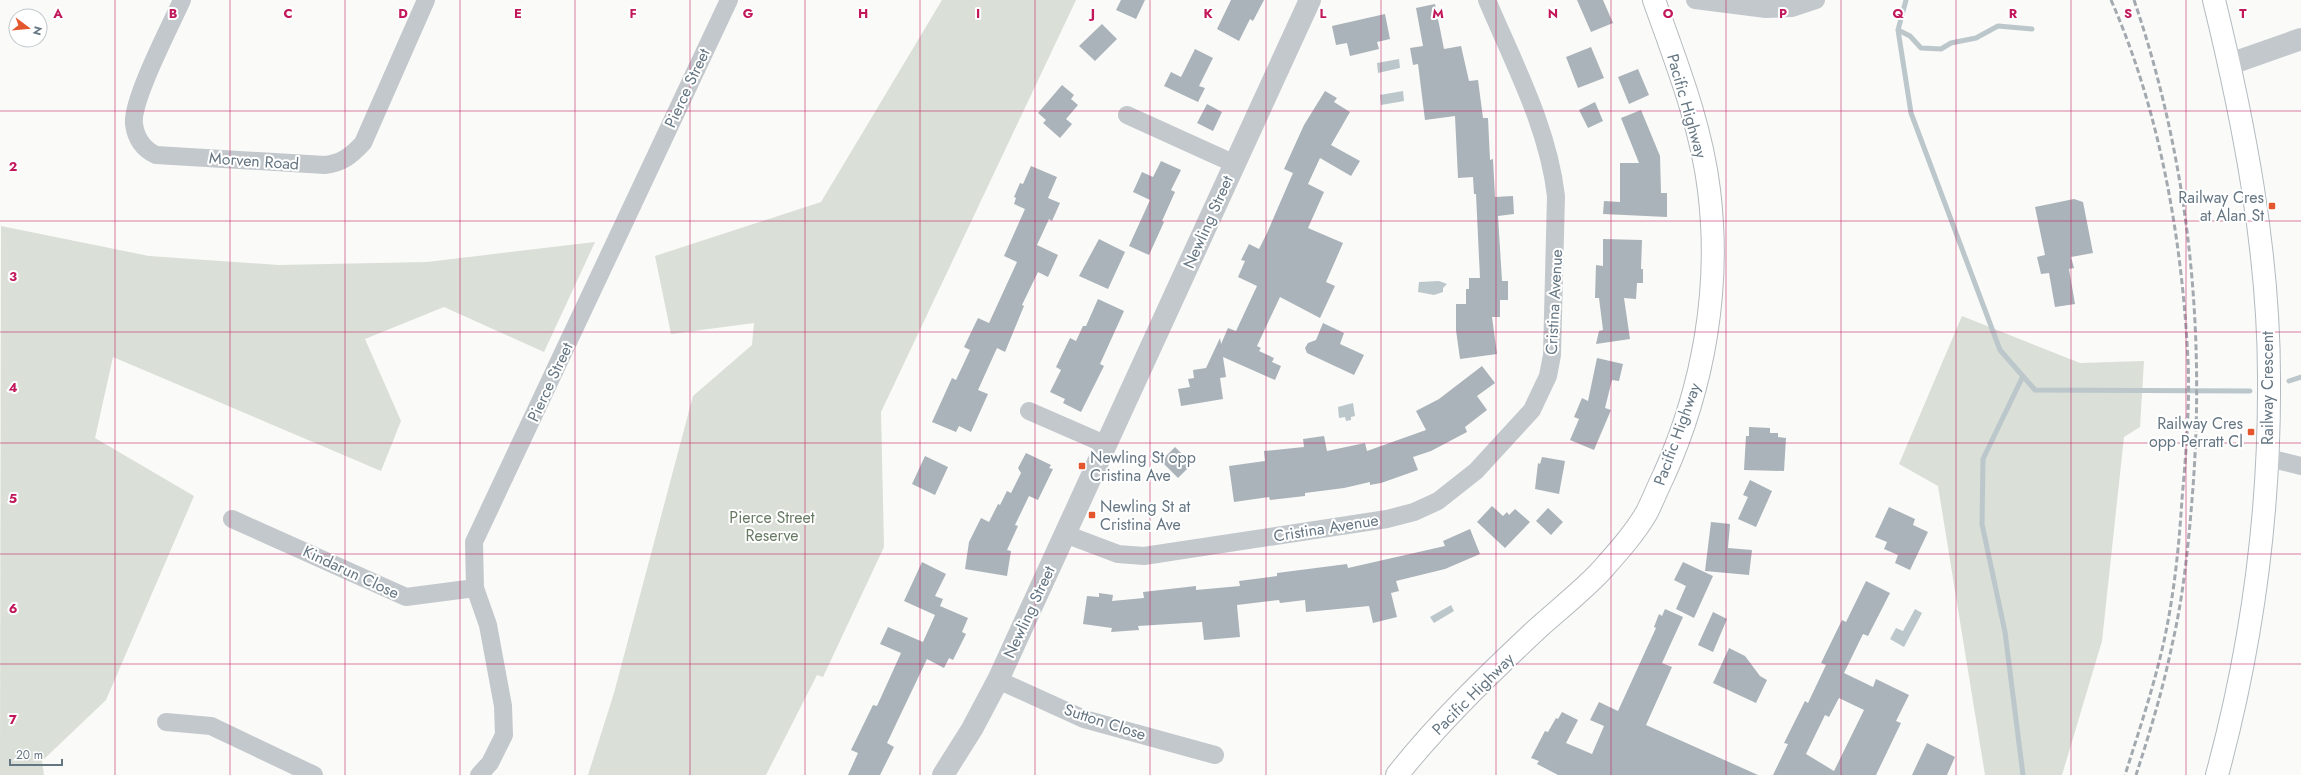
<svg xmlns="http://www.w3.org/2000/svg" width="2301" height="775" viewBox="0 0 2301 775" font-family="Jost,sans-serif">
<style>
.green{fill:#dadfd7}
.water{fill:#bbc7cb}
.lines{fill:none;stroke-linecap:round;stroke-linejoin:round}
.stream{stroke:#bbc7cb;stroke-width:5}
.building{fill:#aab3b9;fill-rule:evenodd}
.secondary-casing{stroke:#b3babf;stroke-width:24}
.primary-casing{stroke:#b5babe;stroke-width:24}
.minor{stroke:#c3c8cc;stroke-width:18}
.tertiary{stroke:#c3c8cc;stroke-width:22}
.secondary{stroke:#fff;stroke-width:22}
.primary{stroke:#fff;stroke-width:22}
.rail{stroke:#a2aab0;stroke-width:3;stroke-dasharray:6 3;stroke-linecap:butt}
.grid{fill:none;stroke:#c2185b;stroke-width:1;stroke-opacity:0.55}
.poi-dot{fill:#e4572e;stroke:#fff;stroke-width:1.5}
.labels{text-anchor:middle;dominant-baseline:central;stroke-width:4;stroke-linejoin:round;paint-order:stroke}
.street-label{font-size:16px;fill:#657683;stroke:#fff}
.poi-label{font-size:16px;fill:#657683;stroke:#fff;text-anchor:end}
.park-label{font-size:16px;fill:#687a64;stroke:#fff}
.grid-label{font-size:13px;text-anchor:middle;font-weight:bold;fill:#c2185b;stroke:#fff;stroke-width:4;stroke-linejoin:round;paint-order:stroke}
</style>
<rect width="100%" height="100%" fill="#fafaf8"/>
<path class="green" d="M942,0H1076L881,412L884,547L823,677L817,675L766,775H588L614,693L693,396L752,345L754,323L671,334L655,256L821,202Z
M1,226L149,256L279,265L427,262L595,242L544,352L444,307L365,339L401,421L381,471L113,357L95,438L194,496L106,700L42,761L44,775H0Z
M1962,316L2080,363L2144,361L2140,427L2124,437L2102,641L2062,775H1985L1938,486L1899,464Z"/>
<path class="water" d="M1399,59L1400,68L1378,73L1377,63Z
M1403,91L1404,101L1381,105L1380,95Z
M1439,281L1447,284L1443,288V292L1434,295L1418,292L1419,282Z
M1353,403L1355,416L1351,417V420L1346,421L1345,417L1339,418L1338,407Z
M1451,605L1454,611L1434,623L1430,617Z
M1915,609L1922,613L1904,647L1890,639L1896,628L1903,631Z"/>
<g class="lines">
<path class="stream" d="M1906,0L1898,30L1911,113L2000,350L2035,390L2250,391
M1898,30L1910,36L1921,48L1941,49L1951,43L1976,38L1998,26L2032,29
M2023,376L1983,459L1982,524L2005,632L2023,775
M2289,381L2301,377"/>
</g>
<path class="building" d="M1121,0H1145L1136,19L1116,10Z
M1231,0H1264L1253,21L1250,19L1239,41L1217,29Z
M1577,0H1603L1613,23L1591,32Z
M1435,4L1444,49L1461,46L1469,81L1478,80L1483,118H1488L1490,160L1493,159L1495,197L1513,196L1514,214L1498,216L1502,281H1508V300H1500V317H1492L1497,354L1460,359L1456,330V304H1466V289H1469V278H1480L1476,194H1474L1473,177L1458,178L1455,116L1425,120L1418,64L1413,65L1410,48L1423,46L1416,8Z
M1385,14L1390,39L1377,42L1379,49L1350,56L1347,43L1336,45L1332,26Z
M1102,24L1117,39L1095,61L1079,46Z
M1591,47L1604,78L1578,88L1566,57Z
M1195,49L1213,58L1199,86L1205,88L1198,102L1164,86L1171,72L1181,77Z
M1638,69L1649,95L1629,104L1618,77Z
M1062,85L1074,95L1071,99L1078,105L1066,119L1072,124L1060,138L1043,123L1046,120L1038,113Z
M1325,91L1337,98L1334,102L1350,112L1331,145L1360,161L1351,176L1320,158L1308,184L1324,192L1308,228L1343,243L1326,282L1335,286L1320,318L1280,297L1257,346L1261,348L1259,351L1274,358L1272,362L1281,366L1275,380L1223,357L1226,377L1220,378L1223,399L1181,406L1178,389L1190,387L1188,379L1194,378L1193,370L1206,368L1220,338L1221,344L1228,328L1236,331L1257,286L1238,277L1245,261L1241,260L1249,244L1259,249L1267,233L1293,173L1284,169L1304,125Z
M1595,102L1603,121L1588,128L1579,110Z
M1207,104L1222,112L1213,131L1197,123Z
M1641,110L1660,156L1661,193H1667V217L1603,214L1604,201L1620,202V163H1639L1621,118Z
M1161,161L1181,170L1171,190L1175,192L1162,221L1164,222L1149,255L1129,246L1150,200L1133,192L1142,172L1153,177Z
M1031,166L1057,177L1048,198L1060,203L1052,221L1049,219L1037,245L1058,255L1048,277L1038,272L1022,305L1024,306L1005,352L997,348L978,390L988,394L971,432L959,426L956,432L932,422L952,378L956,380L970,350L964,347L978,318L989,323L1017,262L1004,256L1025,209L1014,204L1016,198L1014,197L1020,183L1023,184Z
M2074,199L2083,202L2093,253L2071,257L2074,268L2069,269L2075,304L2055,307L2049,273L2041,274L2037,257L2045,255L2035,207Z
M1099,239L1125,252L1108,289L1079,276Z
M1603,239L1642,240L1641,269H1643V283H1637L1636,299L1624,298L1630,339L1596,344L1599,331L1603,330L1599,298H1595L1596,265L1603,266Z
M1098,299L1124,311L1100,364L1104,366L1081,412L1063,403L1065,399L1050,392L1061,370L1056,367L1070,338L1076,341L1083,326H1086Z
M1323,323L1344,333L1340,344L1364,355L1354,375L1307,353L1305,348L1308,343L1316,340Z
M1597,358L1623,364L1619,381L1612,380L1605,408L1611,410L1594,450L1570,440L1579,419L1574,417L1582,398L1588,401Z
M1482,366L1495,383L1477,396L1487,410L1465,427L1467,432L1431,451L1413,457L1418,470L1381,483L1370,485V482L1344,488L1305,493V496L1270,500L1269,497L1234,502L1229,466L1265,461L1264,451L1304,447L1303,439L1324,436L1327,451L1365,443L1367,451L1426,430L1416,411L1439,399Z
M1749,427L1770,428V433H1778V437L1786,438L1784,471L1744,470L1746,436H1749Z
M1175,447L1192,464L1178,478L1161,461Z
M1026,453L1051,465L1049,468L1053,469L1038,500L1029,496L1015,525L1018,526L1007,550L1011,551L1007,576L965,569L969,542L981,518L989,522L998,504L1000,505L1007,491L1011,493L1021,473L1018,468Z
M925,456L948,467L935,495L912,484Z
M1542,457L1565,461L1559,494L1535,489L1538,463L1540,464Z
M1750,480L1772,491L1756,527L1738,519L1748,497L1743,495Z
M1492,506L1503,516L1507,512L1509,515L1515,509L1530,522L1505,548L1477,522Z
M1889,507L1915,519L1913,525L1928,532L1910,570L1895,563L1898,555L1884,549L1887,542L1875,537Z
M1548,508L1563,522L1551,535L1536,521Z
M1711,522L1730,524L1728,548L1752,550L1749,575L1705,571Z
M1470,529L1480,554L1445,569L1396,581L1399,591L1391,593L1397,617L1373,623L1369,606L1306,612L1305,600L1280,603L1279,600L1237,605L1240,637L1204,640L1202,622L1138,626L1139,630L1111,632L1112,628L1083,624L1087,596L1099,597V593L1113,595L1112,601L1144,598L1143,592L1196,586V590L1240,586L1239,581L1277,576V573L1347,564L1348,568L1445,546L1443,541Z
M922,562L946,574L935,596L943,599L940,606L968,618L962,632L966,634L953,660L949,658L944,668L927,659L887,743L894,747L880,775H848L858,753L851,750L873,705L877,706L901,653L880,644L888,627L923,642L935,615L904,601Z
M1683,562L1713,576L1694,618L1676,609L1686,586L1674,580Z
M1866,581L1890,593L1868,636L1863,634L1844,673L1873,687L1876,679L1909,695L1896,721L1901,723L1876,775H1773L1788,744L1784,743L1805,701L1808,703L1826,665L1821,663L1842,620L1846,622ZM1839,698L1864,710L1834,771L1806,754L1825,715L1829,717Z
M1665,609L1683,617L1662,663L1672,667L1646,725L1758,775H1558L1537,764L1539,761L1531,758L1545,731L1548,732L1556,718L1558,719L1562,712L1578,720L1566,743L1592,754L1604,726L1590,720L1599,702L1618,711L1656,628L1654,627L1659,614L1662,616Z
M1713,612L1727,619L1713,652L1698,645Z
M1729,648L1745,656L1760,676L1767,680L1756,703L1713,683Z
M1927,743L1955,757L1947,775H1912Z"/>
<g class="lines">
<g class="secondary-casing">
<path id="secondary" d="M2214,0C2244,123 2269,251 2269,378C2270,511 2252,646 2217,775"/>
</g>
<g class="primary-casing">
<path id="primary" d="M1397,775C1438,723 1488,675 1537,629C1558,610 1581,592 1600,572C1617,553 1635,533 1647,512C1653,500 1658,487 1664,475C1704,386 1721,287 1709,190C1701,124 1676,62 1654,0"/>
</g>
<path class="minor" d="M182,0C171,25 131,101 134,124C136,139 143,149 156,155L325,165C342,163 351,156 363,143L426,0
M1695,0L1766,9L1792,8L1816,0
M1127,115L1235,164
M1029,411L1107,445
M2268,458L2301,466
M232,519L406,597L475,588
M1065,534L1118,554L1144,556L1387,519L1414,512L1438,501L1476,471L1532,410L1548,376L1552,355L1556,196C1548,127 1514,64 1487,0
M998,680L1084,719L1215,755
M166,722L211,726L314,775
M479,775L490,763L504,735L503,706L488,625L475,588L474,542L729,0"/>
<path class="tertiary" d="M2230,64L2301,39
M943,775L972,729L998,680L1310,0"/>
<use href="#secondary" class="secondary"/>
<use href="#primary" class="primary"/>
<path class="rail" d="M2111,0C2160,111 2182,239 2188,360C2190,406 2186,453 2182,499C2179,547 2174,595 2164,641C2154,686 2139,731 2125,775
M2134,0C2189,161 2206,331 2192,500C2188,549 2183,598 2172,645C2163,689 2150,732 2136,775"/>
</g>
<path class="grid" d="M115,0V775M230,0V775M345,0V775M460,0V775M575,0V775M690,0V775M805,0V775M920,0V775M1035,0V775M1150,0V775M1266,0V775M1381,0V775M1496,0V775M1611,0V775M1726,0V775M1841,0V775M1956,0V775M2071,0V775M2186,0V775M0,111H2301M0,221H2301M0,332H2301M0,443H2301M0,554H2301M0,664H2301"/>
<g class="poi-dot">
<rect x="2268" y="202" width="8" height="8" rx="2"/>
<rect x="2247" y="428" width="8" height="8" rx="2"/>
<rect x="1078" y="462" width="8" height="8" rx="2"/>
<rect x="1088" y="511" width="8" height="8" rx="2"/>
</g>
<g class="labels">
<g class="street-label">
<text transform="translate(687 88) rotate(-65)">Pierce Street</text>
<text transform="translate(1687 106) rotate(74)">Pacific Highway</text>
<text transform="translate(254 161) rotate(4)">Morven Road</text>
<text transform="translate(1208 222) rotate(-66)">Newling Street</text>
<text transform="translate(1554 302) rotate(-87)">Cristina Avenue</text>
<text transform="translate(550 382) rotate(-65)">Pierce Street</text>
<text transform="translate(2267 388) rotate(-90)">Railway Crescent</text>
<text transform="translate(1677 434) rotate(-70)">Pacific Highway</text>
<text transform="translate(1326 528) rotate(-9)">Cristina Avenue</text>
<text transform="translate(351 572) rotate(25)">Kindarun Close</text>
<text transform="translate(1029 612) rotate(-65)">Newling Street</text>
<text transform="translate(1473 694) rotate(-45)">Pacific Highway</text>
<text transform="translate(1105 722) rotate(18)">Sutton Close</text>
</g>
<g class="poi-label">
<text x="2264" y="197">Railway Cres<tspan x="2264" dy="18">at Alan St</tspan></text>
<text x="2243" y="423">Railway Cres<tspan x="2243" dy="18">opp Perratt Cl</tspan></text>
<text x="1090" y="457" text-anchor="start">Newling St opp<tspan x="1090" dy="18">Cristina Ave</tspan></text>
<text x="1100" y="506" text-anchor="start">Newling St at<tspan x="1100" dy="18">Cristina Ave</tspan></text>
</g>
<g class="park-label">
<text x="772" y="517">Pierce Street<tspan x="772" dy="18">Reserve</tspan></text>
</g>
</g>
<g class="grid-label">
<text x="58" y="18">A</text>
<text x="173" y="18">B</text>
<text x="288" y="18">C</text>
<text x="403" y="18">D</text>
<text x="518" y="18">E</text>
<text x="633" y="18">F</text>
<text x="748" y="18">G</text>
<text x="863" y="18">H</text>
<text x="978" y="18">I</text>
<text x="1093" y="18">J</text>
<text x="1208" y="18">K</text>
<text x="1323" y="18">L</text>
<text x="1438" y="18">M</text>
<text x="1553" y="18">N</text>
<text x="1668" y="18">O</text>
<text x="1783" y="18">P</text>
<text x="1898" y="18">Q</text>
<text x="2013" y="18">R</text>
<text x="2128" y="18">S</text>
<text x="2243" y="18">T</text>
<text x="13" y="171">2</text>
<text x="13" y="281">3</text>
<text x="13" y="392">4</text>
<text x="13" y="503">5</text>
<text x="13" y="613">6</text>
<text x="13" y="724">7</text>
</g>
<g transform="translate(28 28) rotate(106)"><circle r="19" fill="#ffffff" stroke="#c1c8cd"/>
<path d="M0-3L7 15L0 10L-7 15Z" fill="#e4572e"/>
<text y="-6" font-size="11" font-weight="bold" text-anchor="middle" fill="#657683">N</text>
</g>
<path d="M10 759v6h52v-6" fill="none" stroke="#657683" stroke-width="2"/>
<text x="16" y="759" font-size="12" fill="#657683" stroke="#ffffff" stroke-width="3" paint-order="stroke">20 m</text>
</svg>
